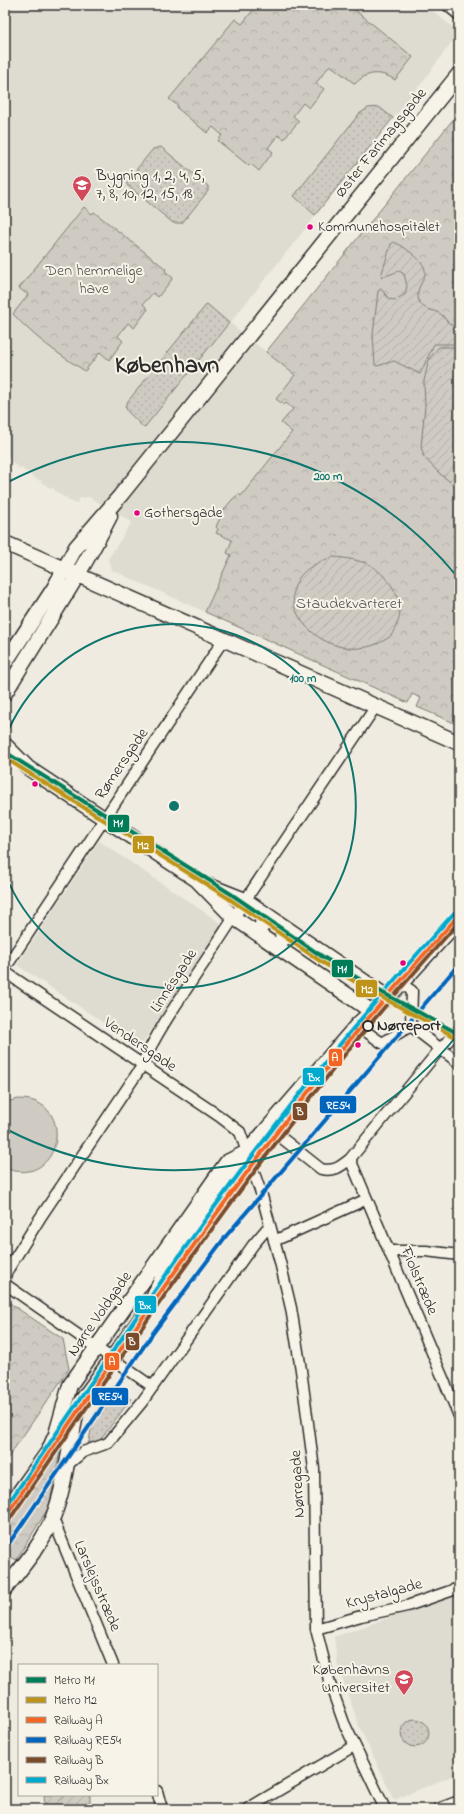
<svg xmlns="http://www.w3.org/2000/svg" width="464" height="1814" viewBox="0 0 464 1814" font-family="'Indie Flower',sans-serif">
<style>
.built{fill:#dedbd1}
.grass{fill:url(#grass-dots);stroke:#7d7b76}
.forest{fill:url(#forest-crowns);stroke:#7d7b76}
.garden{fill:url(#garden-furrows);stroke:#7d7b76}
.pitch{fill:#cfcbc2;stroke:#7d7b76}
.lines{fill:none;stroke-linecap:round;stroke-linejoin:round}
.street-casing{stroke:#2b2b2b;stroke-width:13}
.secondary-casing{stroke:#2b2b2b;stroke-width:17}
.street{stroke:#f7f3e8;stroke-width:10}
.secondary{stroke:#f7f3e8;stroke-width:14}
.rail-1-casing{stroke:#f7f3e8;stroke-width:7}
.rail-2-casing{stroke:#f7f3e8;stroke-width:7}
.rail-3-casing{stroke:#f7f3e8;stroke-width:7}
.rail-4-casing{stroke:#f7f3e8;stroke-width:7}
.rail-1{stroke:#f26522;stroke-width:4}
.rail-2{stroke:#0065bd;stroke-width:4}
.rail-3{stroke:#7a4b2a;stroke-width:4}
.rail-4{stroke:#00a9ce;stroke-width:4}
.metro-1-casing{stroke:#f7f3e8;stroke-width:7}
.metro-2-casing{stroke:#f7f3e8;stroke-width:7}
.metro-1{stroke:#007d58;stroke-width:4}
.metro-2{stroke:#be9418;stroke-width:4}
.ring{fill:none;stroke:#0f766e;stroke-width:2}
.bus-dot{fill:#e5007d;stroke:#f7f3e8;stroke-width:1.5}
.stop-dot{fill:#f7f3e8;stroke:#2b2b2b;stroke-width:2}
.labels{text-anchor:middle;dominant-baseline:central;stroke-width:4;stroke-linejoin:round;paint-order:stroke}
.bus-label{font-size:15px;fill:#2b2b2b;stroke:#f7f3e8;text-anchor:start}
.street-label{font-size:16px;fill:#2b2b2b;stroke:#f7f3e8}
.poi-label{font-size:16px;fill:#2b2b2b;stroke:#f7f3e8;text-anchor:start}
.park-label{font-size:16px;fill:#545351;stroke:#f7f3e8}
.stop-label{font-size:16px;font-weight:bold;fill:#2b2b2b;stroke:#f7f3e8;text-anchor:start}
.town-label{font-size:24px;font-weight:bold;fill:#2b2b2b;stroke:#f7f3e8}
.centre{fill:#0f766e;stroke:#f7f3e8;stroke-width:2}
.ring-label{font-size:12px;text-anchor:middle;font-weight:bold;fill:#0f766e;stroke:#f7f3e8;stroke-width:4;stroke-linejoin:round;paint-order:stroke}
.line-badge{stroke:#f7f3e8;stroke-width:1.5}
.badge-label{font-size:11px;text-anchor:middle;font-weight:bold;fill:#fff}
</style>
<defs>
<pattern id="grass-dots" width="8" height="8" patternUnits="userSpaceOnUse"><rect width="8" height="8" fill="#cfcbc2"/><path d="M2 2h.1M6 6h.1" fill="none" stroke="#b2aea7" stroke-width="1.8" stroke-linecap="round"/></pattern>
<pattern id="forest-crowns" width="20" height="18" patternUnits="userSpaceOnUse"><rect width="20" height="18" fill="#cfcbc2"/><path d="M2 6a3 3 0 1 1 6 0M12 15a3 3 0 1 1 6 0" fill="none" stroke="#b2aea7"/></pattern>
<pattern id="garden-furrows" width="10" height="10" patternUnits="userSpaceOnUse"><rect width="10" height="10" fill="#cfcbc2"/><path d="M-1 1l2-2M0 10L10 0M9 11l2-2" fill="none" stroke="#b2aea7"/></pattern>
</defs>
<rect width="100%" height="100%" fill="#efebe0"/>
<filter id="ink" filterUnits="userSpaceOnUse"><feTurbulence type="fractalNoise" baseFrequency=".025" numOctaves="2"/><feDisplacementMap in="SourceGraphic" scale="8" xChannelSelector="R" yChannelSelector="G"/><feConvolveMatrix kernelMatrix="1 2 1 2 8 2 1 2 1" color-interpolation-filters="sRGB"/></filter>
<g filter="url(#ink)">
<path class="built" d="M5,5H425L459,32L424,80L230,323L295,375L284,405L286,403L293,409L292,432L241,496L231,500L220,518L218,529L232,540V555L205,612L112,570L108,559L132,522L89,497L80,498L77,503L75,502L74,503L67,499L68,496L65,498L54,490V487L52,489L41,482L42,480L40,481L28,473L29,471L27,472L23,470V467L21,469L10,461L11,459L5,458Z
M99,841L222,924L140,1047L17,965Z
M459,1593V1773L394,1800L359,1726L338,1666L334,1637Z"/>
<path class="grass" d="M379,107L393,118L315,215L294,196L359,114L368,108Z
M161,147L208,186V191L182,223H173L127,185V181L153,149Z
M207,304L229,323L144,428L128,412L125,406L128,401Z
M112,1386L131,1399L101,1439L96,1444L88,1446L94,1414Z
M401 1733a14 14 0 1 1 28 0a14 14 0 1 1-28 0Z"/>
<path class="forest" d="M257,5H349L413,57L395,80C381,71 367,71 355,84L330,65L316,83L324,89L309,108L303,103L293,116L299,121L284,139L278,135L268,148L273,152L259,171L251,164L249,166L218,141L222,135L213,127L207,133L177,108L178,106L169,99L235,19L242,24Z
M459,112V725L417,707L421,698L412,694L408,703L205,612L231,555L227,553L232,540L216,533L218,529L216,527C221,515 227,502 239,494L241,496L292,432L281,423L293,409L286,403L284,405L276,399L295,375L266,352Z
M84,207L92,214L94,212L166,269L165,271L173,278L158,297L153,293L143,304L148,309L134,328L128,323L118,336L123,341L109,360L100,352L85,371C58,354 34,337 13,314L28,295L19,288Z
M5,1300L63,1339L69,1369L5,1462Z
M56,1449L60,1451L49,1507L16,1560L5,1553V1524Z"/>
<path class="garden" d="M394,242C403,246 428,262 425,274C422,284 415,290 419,301C424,312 435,309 442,315C444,317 445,319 446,320C449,324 455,327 459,329V349L456,344H434L420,374L394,361L377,366L375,365L373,335L378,291L381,289L389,299L395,300L405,294L407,286L404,274L399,271L383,277L381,276L391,244Z
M439,347H455L459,354V489L439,473L424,457L421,447L425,406L424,381L429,359Z
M334,557C346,558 359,560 370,565C391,578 409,605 395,628C393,632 392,636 388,638C324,680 243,581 334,557Z
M44,1795H90V1809H45Z"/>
<path class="pitch" d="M19,1099C78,1098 62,1191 5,1168V1102Z"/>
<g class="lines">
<g class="street-casing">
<path id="street" d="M447,5L459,15
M260 924a3 3 0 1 1 6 0a3 3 0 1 1-6 0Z
M280 938a3 3 0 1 1 6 0a3 3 0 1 1-6 0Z
M5,966L10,961L224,639
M5,972L219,1116L240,1132L262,1196L280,1262L291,1308L301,1370L314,1469L316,1629L330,1684L344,1723L385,1809
M357,1025L382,1043L411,1026L412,991L402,984
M411,1026L459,1063
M278,1135L321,1169C334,1172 340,1167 350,1159L440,1049L459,1030
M350,1159L459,1416
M274,1241L367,1199
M390,1251H426L459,1255
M5,1277L7,1271L40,1218L140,1069C157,1030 182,996 206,960C261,875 319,791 376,706
M5,1280V1284L18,1293L153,1387
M66,1466L83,1452L108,1443L142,1402L253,1245L270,1225
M53,1519L113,1665
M316,1629L361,1616L407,1606L459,1588
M157,1791L162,1809
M247,1809L354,1746
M438,1809L459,1801"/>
</g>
<g class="secondary-casing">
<path id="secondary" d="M5,543L459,743
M5,663L54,588L76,547L120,496L459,74
M5,693C40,634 79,578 110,516
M5,745L28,768L197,880L233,917L371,1011
M202,883L245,900L387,997
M5,1512L48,1452L56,1434L70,1385L227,1162L247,1152
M5,1589C22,1567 43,1543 53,1517C65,1488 69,1447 76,1415L80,1403L149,1307L168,1265L247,1152L357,1025L394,991L459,920"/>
</g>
<use href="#street" class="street"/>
<use href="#secondary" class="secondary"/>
<g class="rail-1-casing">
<path id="rail-1" d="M5,1517C112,1362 217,1205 335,1058C375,1009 417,962 459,915"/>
</g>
<g class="rail-2-casing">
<path id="rail-2" d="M5,1549L153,1333L226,1236L459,964"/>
</g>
<g class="rail-3-casing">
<path id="rail-3" d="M9,1520C116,1365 221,1209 339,1062C377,1014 418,968 459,922"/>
</g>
<g class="rail-4-casing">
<path id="rail-4" d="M5,1508C111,1355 214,1198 332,1054C372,1005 413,958 455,912"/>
</g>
<use href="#rail-1" class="rail-1"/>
<use href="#rail-2" class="rail-2"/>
<use href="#rail-3" class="rail-3"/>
<use href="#rail-4" class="rail-4"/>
<g class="metro-1-casing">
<path id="metro-1" d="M5,752L231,894L323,957L374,988L459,1034"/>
</g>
<g class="metro-2-casing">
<path id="metro-2" d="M5,758L228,898L320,961L372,992L457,1038"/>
</g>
<use href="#metro-1" class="metro-1"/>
<use href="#metro-2" class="metro-2"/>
</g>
</g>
<g class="ring">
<path d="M5 738A182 182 0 1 1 5 874"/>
<path d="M459 1033A364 364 0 0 1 6 1129M6 483A364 364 0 0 1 459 579"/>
</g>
<defs>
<g id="university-pin" transform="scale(1)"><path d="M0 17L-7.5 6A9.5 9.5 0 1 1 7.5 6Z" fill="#d1495b" stroke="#f7f3e8"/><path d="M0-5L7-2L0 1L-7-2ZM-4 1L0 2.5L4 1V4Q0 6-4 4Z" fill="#fff"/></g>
</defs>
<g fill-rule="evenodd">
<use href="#university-pin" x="82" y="185"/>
<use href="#university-pin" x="404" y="1679"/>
</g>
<g class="bus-dot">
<circle cx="310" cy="227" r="3.5"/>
<circle cx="137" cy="513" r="3.5"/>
<circle cx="35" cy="784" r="3.5"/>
<circle cx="403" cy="963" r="3.5"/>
<circle cx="358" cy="1045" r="3.5"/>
</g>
<circle class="stop-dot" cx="368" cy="1026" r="5"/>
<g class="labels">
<g class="bus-label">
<text x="318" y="227">Kommunehospitalet</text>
<text x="144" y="513">Gothersgade</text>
</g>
<g class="street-label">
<text transform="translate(381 143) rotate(-51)">Øster Farimagsgade</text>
<text transform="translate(122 764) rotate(-56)">Rømersgade</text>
<text transform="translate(174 981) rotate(-57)">Linnésgade</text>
<text transform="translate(140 1045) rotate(34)">Vendersgade</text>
<text transform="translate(419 1281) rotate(67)">Fiolstræde</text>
<text transform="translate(100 1314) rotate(-55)">Nørre Voldgade</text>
<text transform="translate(298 1484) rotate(-93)">Nørregade</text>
<text transform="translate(97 1586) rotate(67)">Larslejsstræde</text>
<text transform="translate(384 1594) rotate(-15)">Krystalgade</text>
</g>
<g class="poi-label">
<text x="96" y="176">Bygning 1, 2, 4, 5,<tspan x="96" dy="18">7, 8, 10, 12, 15, 18</tspan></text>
<text x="390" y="1670" text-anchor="end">Københavns<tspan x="390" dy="18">Universitet</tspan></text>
</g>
<g class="park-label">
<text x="94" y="271">Den hemmelige<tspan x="94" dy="18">have</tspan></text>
<text x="349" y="604">Staudekvarteret</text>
</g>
<g class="stop-label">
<text x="377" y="1026">Nørreport</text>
</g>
<g class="town-label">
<text x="167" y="366">København</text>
</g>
</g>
<circle cx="174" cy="806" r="6" class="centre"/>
<g class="ring-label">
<text x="328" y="480">200 m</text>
<text x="303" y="682">100 m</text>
</g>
<g class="line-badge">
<rect x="107" y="814" width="23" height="19" rx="4" fill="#007d58"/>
<rect x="132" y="835" width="23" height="19" rx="4" fill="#be9418"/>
<rect x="331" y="959" width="23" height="19" rx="4" fill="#007d58"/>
<rect x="355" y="979" width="23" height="19" rx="4" fill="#be9418"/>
<rect x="328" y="1048" width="15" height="19" rx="4" fill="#f26522"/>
<rect x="302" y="1067" width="23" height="19" rx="4" fill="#00a9ce"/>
<rect x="319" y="1095" width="38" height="19" rx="4" fill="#0065bd"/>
<rect x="292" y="1102" width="16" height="19" rx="4" fill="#7a4b2a"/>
<rect x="134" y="1295" width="23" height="19" rx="4" fill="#00a9ce"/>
<rect x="125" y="1332" width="15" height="19" rx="4" fill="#7a4b2a"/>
<rect x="104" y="1352" width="16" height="19" rx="4" fill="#f26522"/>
<rect x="91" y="1387" width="38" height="19" rx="4" fill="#0065bd"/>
</g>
<g class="badge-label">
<text x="118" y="827">M1</text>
<text x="143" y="849">M2</text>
<text x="342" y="973">M1</text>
<text x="367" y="993">M2</text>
<text x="335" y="1061">A</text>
<text x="314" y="1081">Bx</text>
<text x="338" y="1109">RE54</text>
<text x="300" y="1115">B</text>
<text x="145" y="1309">Bx</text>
<text x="132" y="1345">B</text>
<text x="112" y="1365">A</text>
<text x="110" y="1400">RE54</text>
</g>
<rect width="464" height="1814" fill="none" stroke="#f7f3e8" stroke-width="20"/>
<rect x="10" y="10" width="444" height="1794" fill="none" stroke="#2b2b2b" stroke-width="1.5" filter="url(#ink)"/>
<rect x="18" y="1664" width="140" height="132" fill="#f7f3e8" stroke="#a5a39c"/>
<rect x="26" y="1677" width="20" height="6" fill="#007d58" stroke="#a5a39c"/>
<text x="54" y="1684" font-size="12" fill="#2b2b2b">Metro M1</text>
<rect x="26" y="1697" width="20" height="6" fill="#be9418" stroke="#a5a39c"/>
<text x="54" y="1704" font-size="12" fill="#2b2b2b">Metro M2</text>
<rect x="26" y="1717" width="20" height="6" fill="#f26522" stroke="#a5a39c"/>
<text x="54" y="1724" font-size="12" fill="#2b2b2b">Railway A</text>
<rect x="26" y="1737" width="20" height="6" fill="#0065bd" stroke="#a5a39c"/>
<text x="54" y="1744" font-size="12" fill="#2b2b2b">Railway RE54</text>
<rect x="26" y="1757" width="20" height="6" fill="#7a4b2a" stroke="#a5a39c"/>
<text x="54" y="1764" font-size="12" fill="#2b2b2b">Railway B</text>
<rect x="26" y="1777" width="20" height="6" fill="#00a9ce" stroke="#a5a39c"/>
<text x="54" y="1784" font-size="12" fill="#2b2b2b">Railway Bx</text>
</svg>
